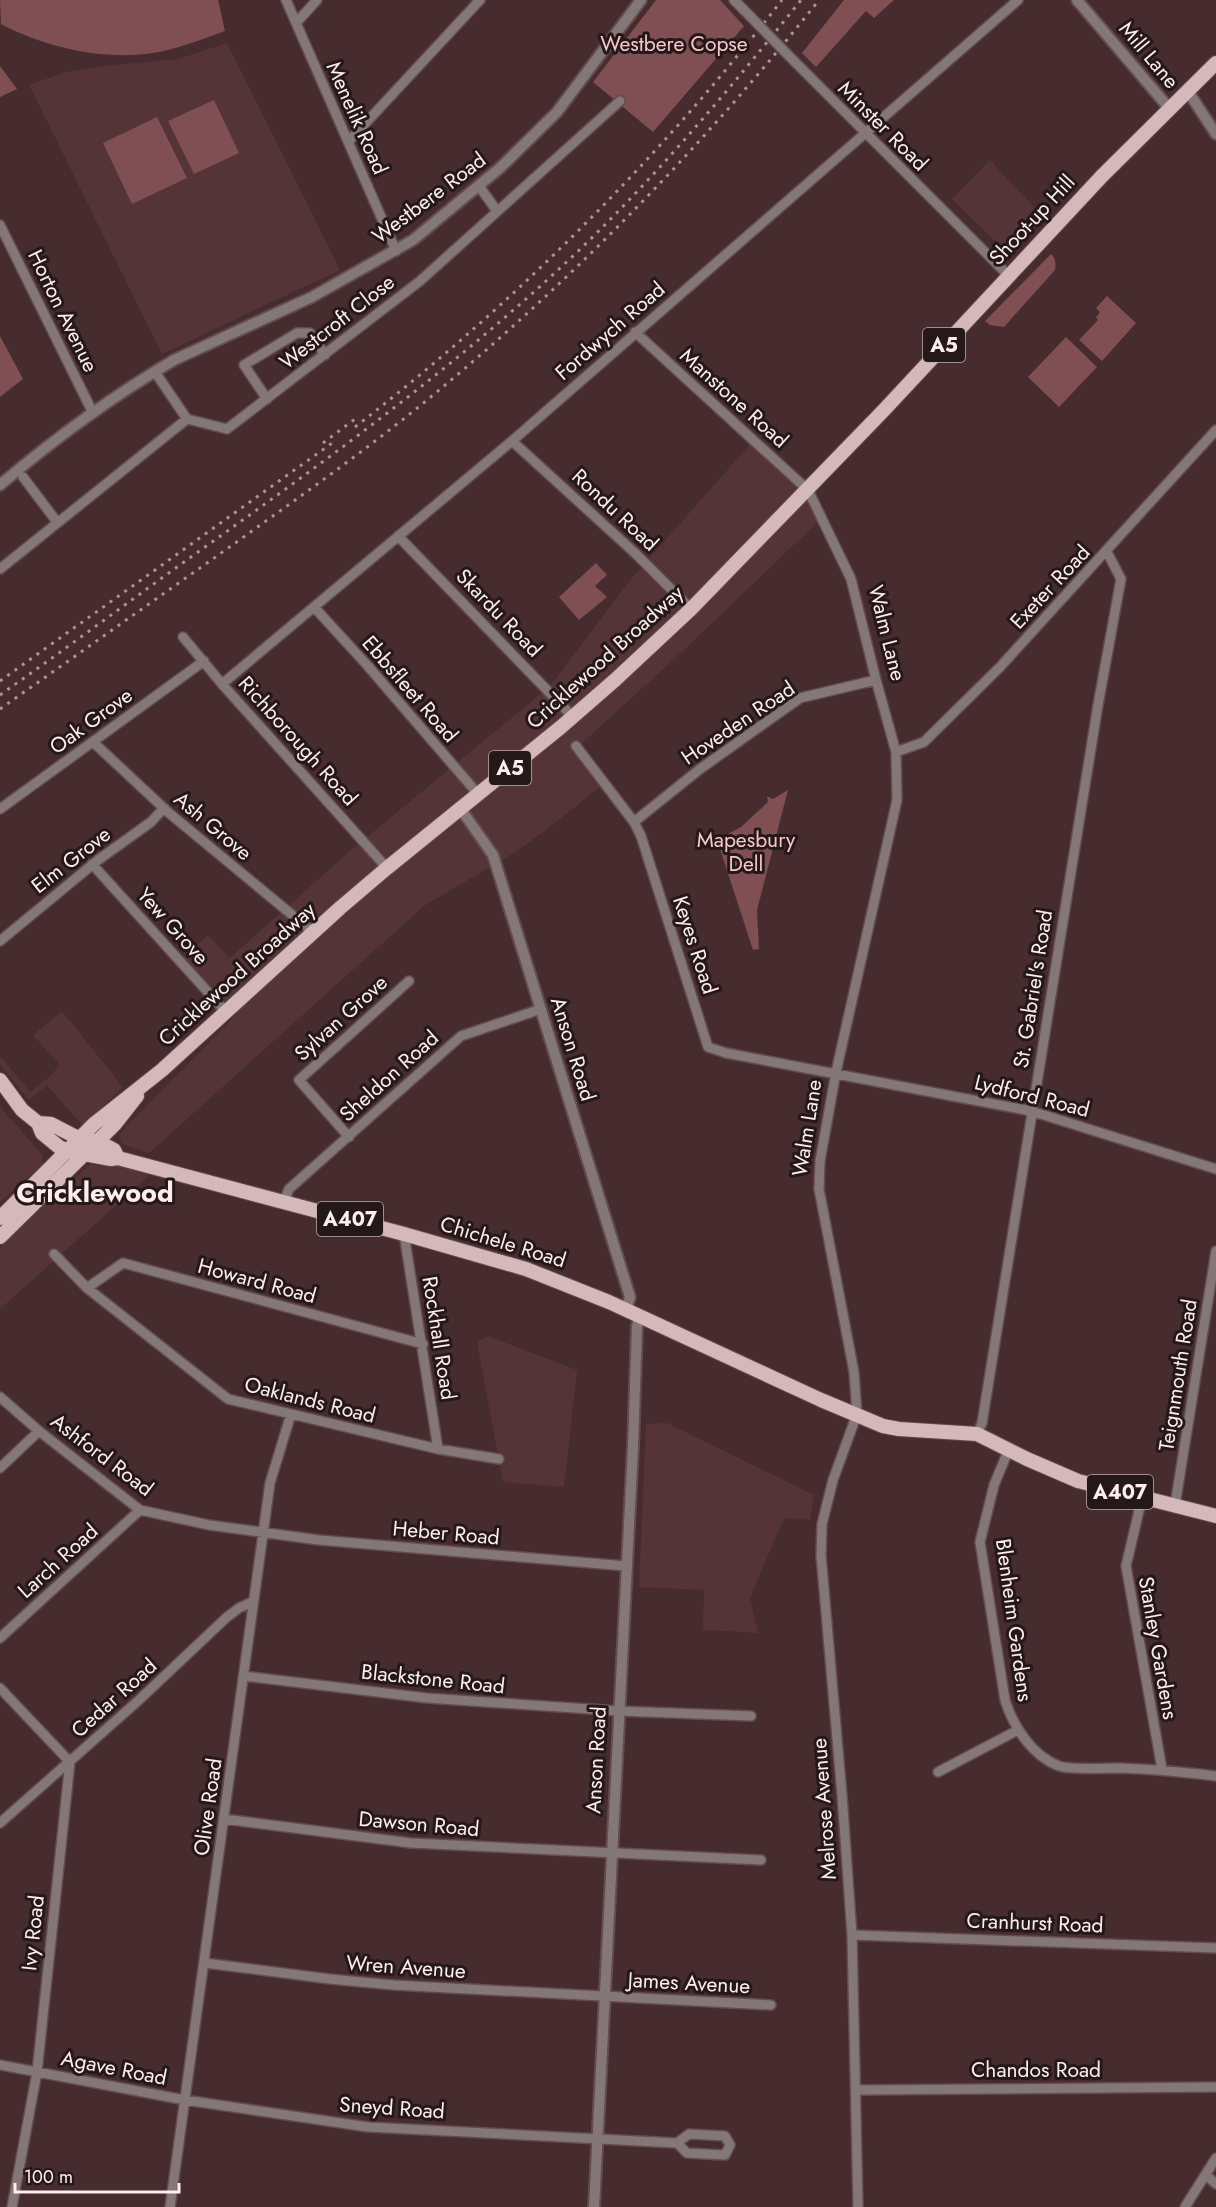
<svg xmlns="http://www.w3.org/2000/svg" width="1216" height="2207" viewBox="0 0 1216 2207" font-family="Jost,sans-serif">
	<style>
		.built { fill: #543437 }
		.green { fill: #7f4f54 }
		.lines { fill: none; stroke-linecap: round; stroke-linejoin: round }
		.minor-casing { stroke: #644b4d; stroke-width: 12 }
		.tertiary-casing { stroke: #644b4d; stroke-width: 14 }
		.primary-casing { stroke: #644b4d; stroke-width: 16 }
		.minor { stroke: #847777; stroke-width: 9 }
		.tertiary { stroke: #847777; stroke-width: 10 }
		.primary { stroke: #d4b8ba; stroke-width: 14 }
		.rail { stroke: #aa9496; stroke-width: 3; stroke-dasharray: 3 6; stroke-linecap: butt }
		.minor-bridge-casing { stroke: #644b4d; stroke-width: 12; stroke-linecap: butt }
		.minor-bridge { stroke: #847777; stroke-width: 9 }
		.labels { text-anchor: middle; stroke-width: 6; stroke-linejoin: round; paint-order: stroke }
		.shield { fill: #241819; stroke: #bdadae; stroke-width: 1.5 }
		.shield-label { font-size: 20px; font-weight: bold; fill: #ffedee }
		.park-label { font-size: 21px; fill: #f7c7cb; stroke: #241819 }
		.street-label { font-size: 21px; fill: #ffedee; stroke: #241819 }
		.district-label { font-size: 27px; font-weight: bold; fill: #ffedee; stroke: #241819 }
	</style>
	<rect width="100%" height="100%" fill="#462c2e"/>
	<path class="built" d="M227 43 340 270 162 354 29 85 66 72 104 66 178 59Z
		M990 160 1043 217 1007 253 952 199Z
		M752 442 806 488 819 521 670 663 582 743 601 786 545 831 512 854 424 906 149 1153 122 1144 119 1139 122 1131 237 1014 183 958 208 935 230 958 350 851 549 687 632 578Z
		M62 1011 123 1087 83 1126 47 1085 29 1100 0 1065V1056L30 1092 49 1077 60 1065 33 1035Z
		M0 1107 42 1154 43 1164 0 1202Z
		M97 1158 150 1175 0 1309V1248L22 1224Z
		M488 1336 577 1370 564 1487 503 1482 477 1342Z
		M667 1423 814 1495 810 1520 784 1518 750 1598 758 1633 703 1630 704 1590 639 1587 646 1424Z"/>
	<path class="green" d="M0 0H218L225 31C208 37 190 44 172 49 117 64 50 50 1 24Z
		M656 0H720L744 26 653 132 593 82Z
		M844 0H894L874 18 866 11 816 67 802 53Z
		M0 66 17 89 0 97Z
		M214 100 239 153 194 174 168 121Z
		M157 117 187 178 132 204 103 143Z
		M1051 254C1056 259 1056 263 1055 270L1004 327 990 325 985 321Z
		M1107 296 1136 323 1102 361 1079 340 1098 320 1096 317 1100 312 1096 308Z
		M0 336 23 379 0 397Z
		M1066 337 1097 367 1059 407 1028 377Z
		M596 563 607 575 595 586 607 597 579 620 559 597Z
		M788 790 757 910 759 949 753 950 717 840 741 827 768 802 767 796 773 799Z"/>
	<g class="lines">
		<g class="minor-casing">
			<path id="minor" d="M286 0 396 251
				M734 0 744 10
				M296 23 317 0
				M795 62 1008 275
				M348 142 480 0
				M479 186 497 211
				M0 225 93 413
				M635 332 808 490 851 579 876 680 896 752 897 800 836 1072 820 1161 819 1189 854 1372 857 1414 833 1480 822 1524 821 1555 842 1795 852 1935 858 2207
				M155 372 187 419
				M267 399 244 365 297 333H310L325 355
				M512 441 635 553 691 609
				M23 477 57 522
				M398 536 573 717
				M0 569 187 419 227 429 420 281 620 101
				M314 607 367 665 478 794
				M183 637 222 684 387 868
				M222 684 512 441 1018 0
				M93 742 169 813 314 933
				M576 746 634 822 641 836 708 1047 726 1053 1031 1111 1216 1169
				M896 752 924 742 1000 667 1216 430
				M0 809 204 661
				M634 822 700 769 800 698 876 680
				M92 864 226 1012
				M0 941 98 860 151 822 164 808
				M349 1137 299 1080 409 981
				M284 1202 289 1189 461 1036 541 1009
				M404 1234 438 1449
				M54 1254 87 1288 228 1399 438 1449 499 1459
				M87 1288 123 1263 423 1344
				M0 1397 39 1431 140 1510 209 1525 319 1540 626 1566
				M977 1434 982 1423 1098 705 1121 579 1107 552
				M1009 1449 994 1485 980 1542 1005 1700C1013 1726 1032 1756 1059 1766 1071 1770 1104 1768 1119 1768 1152 1769 1183 1772 1216 1776
				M0 1468 39 1431
				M1142 1498 1126 1566 1162 1769
				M1175 1505 1216 1251
				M0 1638 140 1510
				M244 1676 427 1698 619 1711 751 1716
				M0 1688 70 1762 37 2072 12 2207
				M938 1772 1018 1730
				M224 1819 411 1843 761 1860
				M0 1823 139 1700 227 1617 239 1608 252 1602
				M852 1935 1216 1948
				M205 1963 330 1979 393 1985 771 2005
				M0 2065 185 2100 368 2127 677 2143 689 2134 725 2136 730 2145 725 2155 687 2153 677 2143
				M857 2090 1216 2087
				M1206 2175 1216 2184
				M170 2207 270 1483 291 1414
				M1185 2207 1216 2158"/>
		</g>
		<g class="tertiary-casing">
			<path id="tertiary" d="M1077 0 1169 108
				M1187 90 1216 134
				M0 485C54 439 113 396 174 360L312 297 413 240 501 167 557 112 641 0
				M460 808 493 855 630 1297 626 1310
				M594 2207 633 1447 637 1326 640 1316"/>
		</g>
		<g class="primary-casing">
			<path id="primary" d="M0 1080 22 1110 38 1123 42 1133 59 1147 68 1151 111 1159 118 1158 404 1234 526 1269 609 1302 821 1400 883 1426 899 1429 977 1434 1027 1459 1078 1481 1216 1516
				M38 1123 51 1124 80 1139 97 1141 114 1150 118 1158
				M0 1218 94 1124 162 1070 340 908 387 868 561 727 615 680 691 609 884 410 1102 176 1216 63
				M0 1237 115 1124 137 1096"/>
		</g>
		<use href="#minor" class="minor"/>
		<use href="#tertiary" class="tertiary"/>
		<use href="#primary" class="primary"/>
		<path class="rail" d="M355 427C515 303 658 160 782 0
			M323 443 359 416
			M0 681 335 441
			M0 695C64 650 127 603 191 557 313 470 435 382 546 281 640 196 722 99 801 0
			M0 709C70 660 140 610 210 561 281 510 353 460 421 405 568 285 701 149 819 0"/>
		<g class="minor-bridge-casing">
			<path id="minor-bridge" d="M744 10 795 62"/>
		</g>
		<use href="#minor-bridge" class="minor-bridge"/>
	</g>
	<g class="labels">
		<g class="shield">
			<rect x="923" y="328" width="42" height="34" rx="4.5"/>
			<rect x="489" y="751" width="42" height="34" rx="4.5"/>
			<rect x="317" y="1202" width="66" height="34" rx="4.5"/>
			<rect x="1087" y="1475" width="66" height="34" rx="4.5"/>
		</g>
		<g class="shield-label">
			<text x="944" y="352">A5</text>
			<text x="510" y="775">A5</text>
			<text x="350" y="1226">A407</text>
			<text x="1120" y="1499">A407</text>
		</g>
		<g class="park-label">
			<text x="674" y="51">Westbere Copse</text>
			<text x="746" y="847">Mapesbury<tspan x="746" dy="24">Dell</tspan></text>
		</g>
		<g class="street-label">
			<text transform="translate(1149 55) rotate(50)" y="7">Mill Lane</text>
			<text transform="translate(357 118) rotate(66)" y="7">Menelik Road</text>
			<text transform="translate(883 126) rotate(45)" y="7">Minster Road</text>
			<text transform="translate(429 198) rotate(-37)" y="7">Westbere Road</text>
			<text transform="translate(1032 220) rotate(-47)" y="7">Shoot-up Hill</text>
			<text transform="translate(63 311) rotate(64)" y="7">Horton Avenue</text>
			<text transform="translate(337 322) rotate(-38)" y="7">Westcroft Close</text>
			<text transform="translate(610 331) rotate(-41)" y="7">Fordwych Road</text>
			<text transform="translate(734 398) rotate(42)" y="7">Manstone Road</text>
			<text transform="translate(615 510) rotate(43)" y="7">Rondu Road</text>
			<text transform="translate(1050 587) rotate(-47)" y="7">Exeter Road</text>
			<text transform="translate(499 613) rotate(46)" y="7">Skardu Road</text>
			<text transform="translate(887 633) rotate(76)" y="7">Walm Lane</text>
			<text transform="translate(605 657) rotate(-42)" y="7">Cricklewood Broadway</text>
			<text transform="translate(410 689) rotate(49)" y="7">Ebbsfleet Road</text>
			<text transform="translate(91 721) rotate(-36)" y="7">Oak Grove</text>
			<text transform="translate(738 723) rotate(-34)" y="7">Hoveden Road</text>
			<text transform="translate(298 741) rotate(48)" y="7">Richborough Road</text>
			<text transform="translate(213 826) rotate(40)" y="7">Ash Grove</text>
			<text transform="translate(71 860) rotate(-38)" y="7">Elm Grove</text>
			<text transform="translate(173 926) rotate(48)" y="7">Yew Grove</text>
			<text transform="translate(695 945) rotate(72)" y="7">Keyes Road</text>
			<text transform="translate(237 974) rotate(-42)" y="7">Cricklewood Broadway</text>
			<text transform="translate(1033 989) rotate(-81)" y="7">St. Gabriel's Road</text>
			<text transform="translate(341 1018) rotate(-42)" y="7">Sylvan Grove</text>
			<text transform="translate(573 1049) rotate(73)" y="7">Anson Road</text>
			<text transform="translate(389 1076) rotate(-42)" y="7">Sheldon Road</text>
			<text transform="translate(1032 1096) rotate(14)" y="7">Lydford Road</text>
			<text transform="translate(807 1128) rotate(-81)" y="7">Walm Lane</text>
			<text transform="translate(503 1242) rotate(17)" y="7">Chichele Road</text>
			<text transform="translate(257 1281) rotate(15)" y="7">Howard Road</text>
			<text transform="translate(439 1338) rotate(81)" y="7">Rockhall Road</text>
			<text transform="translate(1178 1375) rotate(-81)" y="7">Teignmouth Road</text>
			<text transform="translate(310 1400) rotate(14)" y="7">Oaklands Road</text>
			<text transform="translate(102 1455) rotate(37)" y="7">Ashford Road</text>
			<text transform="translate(446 1533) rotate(5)" y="7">Heber Road</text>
			<text transform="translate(58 1561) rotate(-42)" y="7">Larch Road</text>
			<text transform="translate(1014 1620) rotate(82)" y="7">Blenheim Gardens</text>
			<text transform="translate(1158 1648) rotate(80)" y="7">Stanley Gardens</text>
			<text transform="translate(433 1679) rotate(6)" y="7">Blackstone Road</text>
			<text transform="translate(114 1698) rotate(-42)" y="7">Cedar Road</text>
			<text transform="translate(596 1760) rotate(-87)" y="7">Anson Road</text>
			<text transform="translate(208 1807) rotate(-82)" y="7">Olive Road</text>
			<text transform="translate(824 1809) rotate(-94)" y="7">Melrose Avenue</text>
			<text transform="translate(419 1824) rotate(5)" y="7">Dawson Road</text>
			<text transform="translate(1035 1923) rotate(2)" y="7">Cranhurst Road</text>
			<text transform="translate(33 1933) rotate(-84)" y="7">Ivy Road</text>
			<text transform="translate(406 1967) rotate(4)" y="7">Wren Avenue</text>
			<text transform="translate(689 1983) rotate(3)" y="7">James Avenue</text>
			<text transform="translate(114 2068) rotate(11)" y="7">Agave Road</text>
			<text x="1036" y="2077">Chandos Road</text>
			<text transform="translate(392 2108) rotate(4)" y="7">Sneyd Road</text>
		</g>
		<g class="district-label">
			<text x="95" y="1202">Cricklewood</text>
		</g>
	</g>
	<path d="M15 2183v9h164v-9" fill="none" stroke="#ffedee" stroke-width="3"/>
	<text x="24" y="2183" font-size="18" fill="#ffedee" stroke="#241819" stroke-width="4.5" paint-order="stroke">100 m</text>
</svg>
